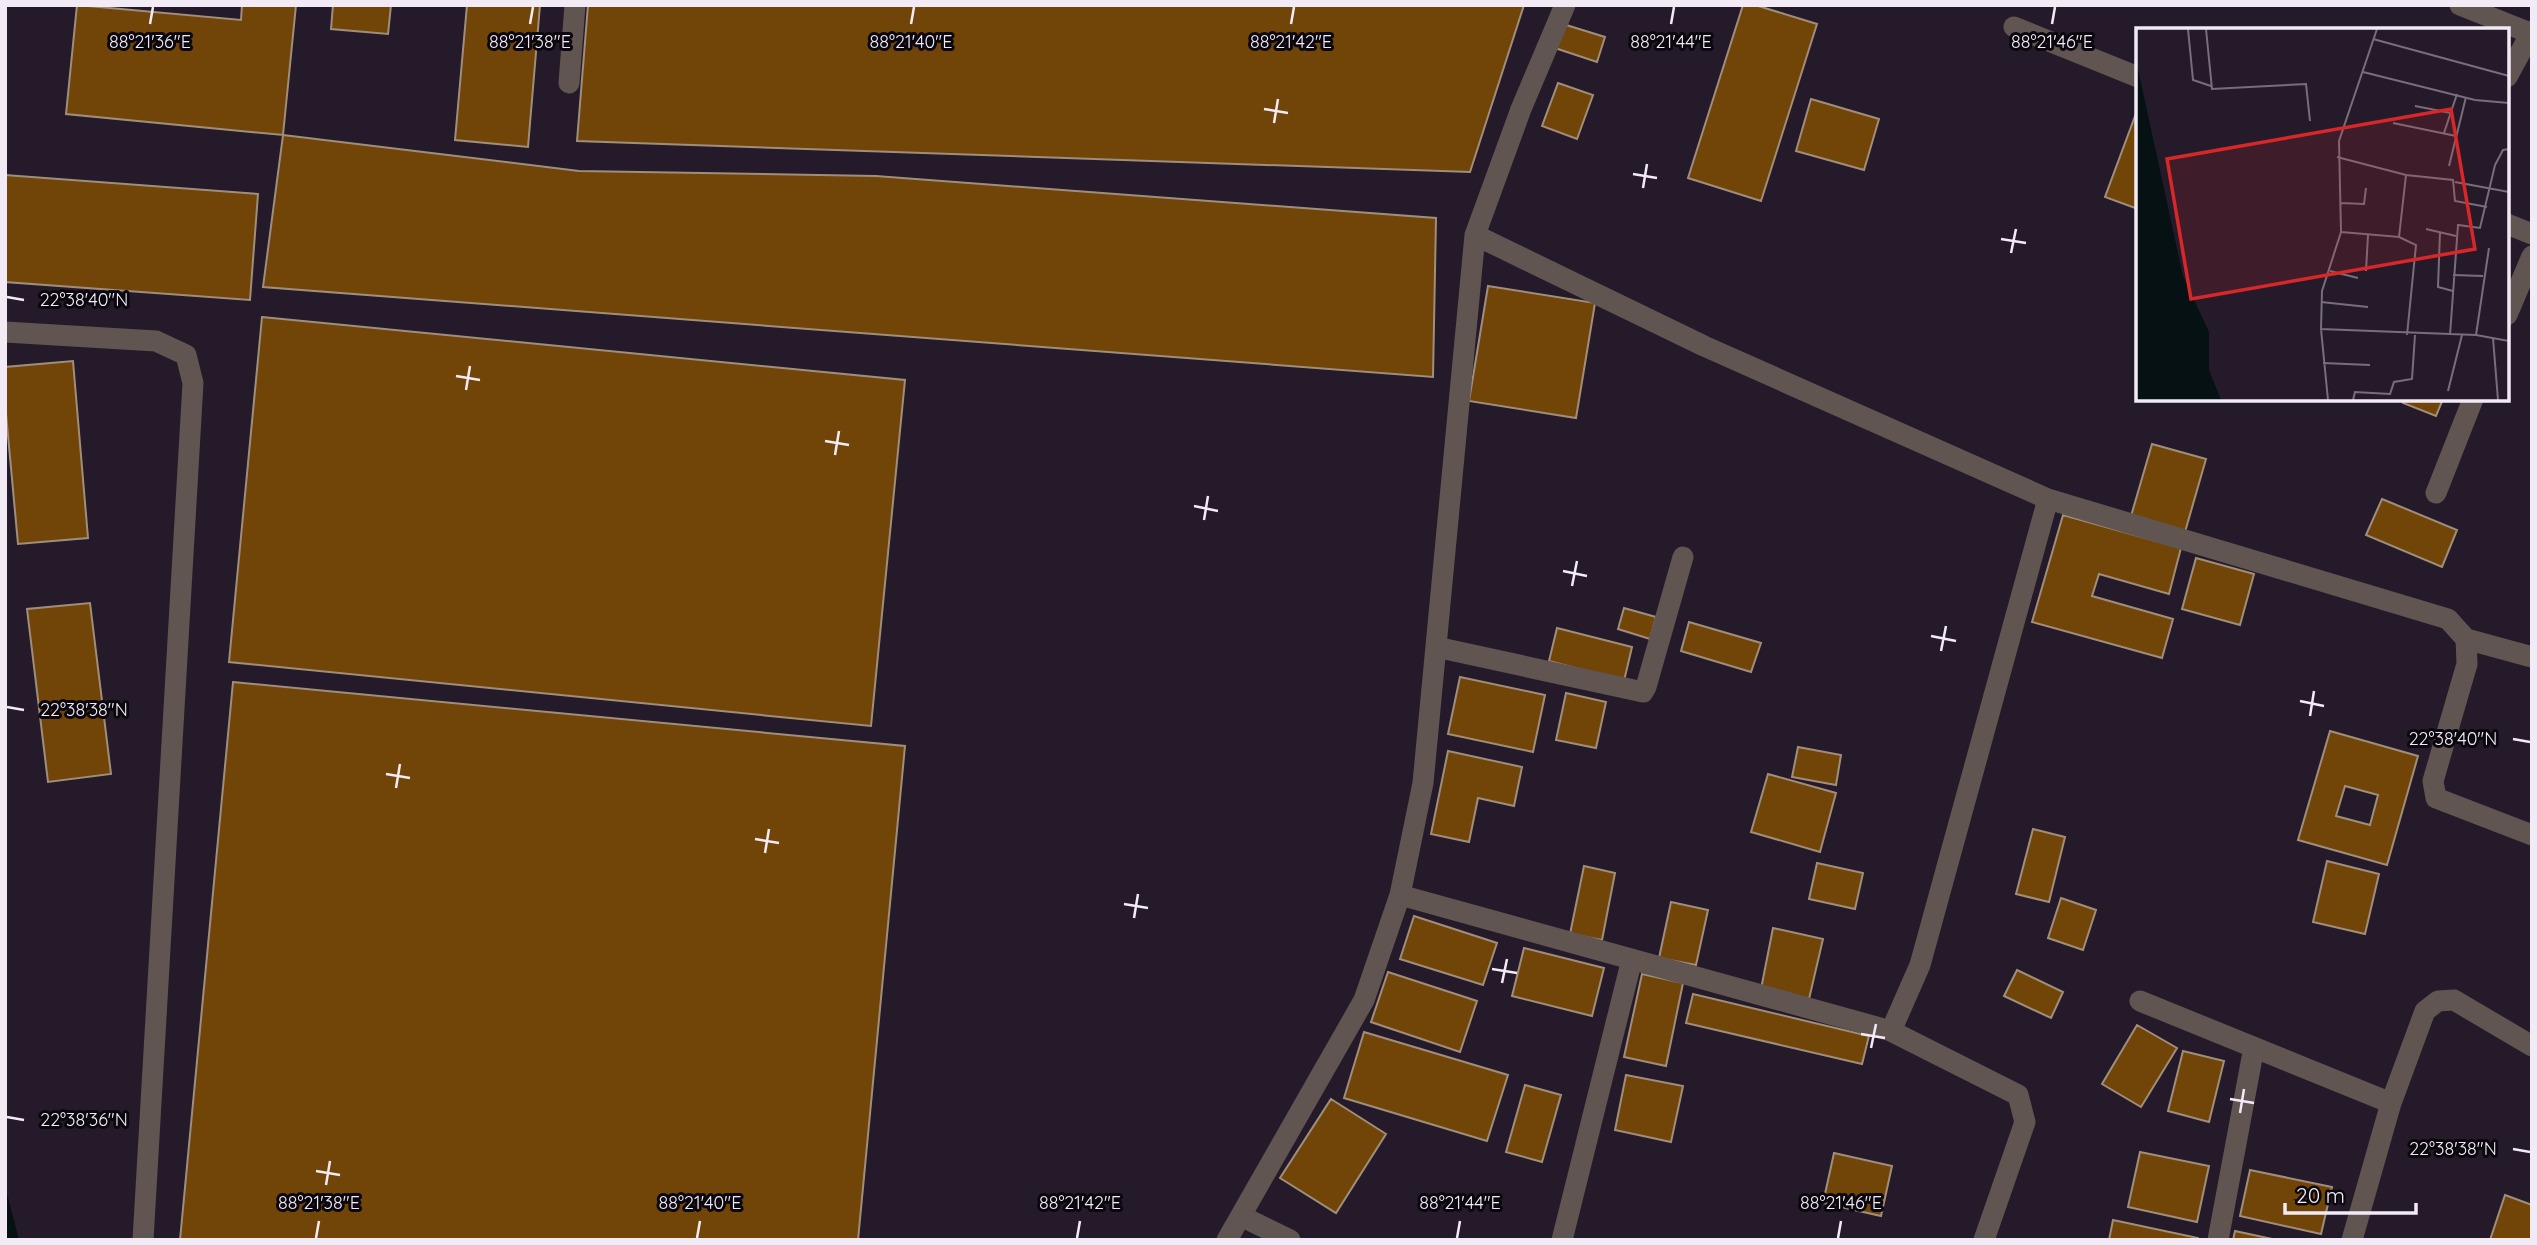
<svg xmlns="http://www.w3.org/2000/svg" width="2537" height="1245" viewBox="0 0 2537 1245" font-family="Quicksand,sans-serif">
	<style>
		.water { fill: #051113 }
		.building { fill: #714507; stroke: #a08e7c; stroke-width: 2; fill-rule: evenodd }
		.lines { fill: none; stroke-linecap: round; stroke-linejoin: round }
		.minor { stroke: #605551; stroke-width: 21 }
		.ticks { fill: none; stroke: #f2ebf6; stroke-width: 2.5 }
		.inset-road { fill: none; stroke: #776e7c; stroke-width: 2 }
		.view { fill: #d62828; fill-opacity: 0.15; stroke: #d62828; stroke-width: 3.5 }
		.inset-edge { fill: none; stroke: #f2ebf6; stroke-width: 3.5 }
		.ticks-label { font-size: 18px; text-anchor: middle; fill: #f2ebf6; stroke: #0b070e; stroke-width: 6; stroke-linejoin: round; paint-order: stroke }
	</style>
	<rect width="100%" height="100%" fill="#251a2a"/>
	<path class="water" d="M5 1186 19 1240H5Z"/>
	<path class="building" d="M77 5 241 20 242 5H296L283 135 66 114Z
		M333 5H391L388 34 331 29Z
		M467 5H540L528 147 455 140Z
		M588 5H1524L1470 172 577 141Z
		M1743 5H1755L1817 24 1761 201 1688 178Z
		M1563 24 1605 37 1597 62 1555 48Z
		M1558 83 1593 95 1577 139 1542 126Z
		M1811 99 1879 119 1864 170 1796 151Z
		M2138 108V209L2105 197Z
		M283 135 579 171 876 176 1436 218 1433 377 263 287Z
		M5 175 258 194 250 300 5 282Z
		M1488 286 1595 303 1576 418 1469 401Z
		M262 317 905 380 871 726 229 662Z
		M73 361 88 538 18 544 5 403V367Z
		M2404 399H2443L2436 416 2403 403Z
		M2152 444 2206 459 2185 532 2131 516Z
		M2382 499 2457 530 2442 567 2366 535Z
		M2063 515 2181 548 2169 594 2099 574 2092 596 2173 619 2162 658 2032 622Z
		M2196 558 2254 574 2240 625 2182 609Z
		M90 603 111 774 48 782 27 609Z
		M1624 608 1656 617 1650 639 1618 629Z
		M1689 622 1761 643 1751 672 1681 651Z
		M1557 628 1632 647 1624 681 1549 661Z
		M1460 677 1545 695 1533 752 1448 734Z
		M233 682 905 746 858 1240H180Z
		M1566 693 1606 702 1596 748 1556 740Z
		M2330 731 2418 756 2387 865 2298 840ZM2345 786 2378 795 2370 825 2336 816Z
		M1798 747 1841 755 1836 785 1792 777Z
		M1448 751 1522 767 1514 806 1478 798 1469 842 1431 834Z
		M1768 774 1836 793 1820 852 1751 832Z
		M2033 829 2065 837 2049 902 2016 894Z
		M2327 861 2379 874 2365 934 2313 922Z
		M1817 863 1863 873 1855 909 1809 899Z
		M1584 866 1615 873 1602 940 1570 934Z
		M2061 898 2096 910 2083 950 2048 938Z
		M1671 902 1708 910 1696 965 1659 958Z
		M1414 916 1497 943 1483 985 1400 959Z
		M1773 928 1823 939 1809 999 1761 989Z
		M1524 948 1604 968 1592 1016 1512 996Z
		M2017 970 2063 992 2051 1018 2004 996Z
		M1388 972 1477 1001 1460 1052 1371 1022Z
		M1642 974 1683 983 1666 1066 1624 1057Z
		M1693 994 1869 1036 1862 1064 1686 1023Z
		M2137 1025 2177 1048 2141 1107 2102 1084Z
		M1364 1032 1508 1075 1487 1141 1344 1098Z
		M2183 1051 2224 1061 2209 1122 2168 1111Z
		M1626 1075 1683 1086 1671 1142 1615 1130Z
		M1525 1085 1561 1095 1542 1162 1506 1152Z
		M1331 1099 1386 1134 1336 1213 1280 1178Z
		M2140 1152 2209 1166 2197 1222 2128 1207Z
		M1834 1153 1892 1166 1881 1216 1823 1203Z
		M2250 1170 2332 1187 2321 1234 2240 1216Z
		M2505 1195 2532 1205V1240H2490Z
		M2113 1220 2198 1238V1240H2109Z
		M2235 1231 2277 1240H2233Z"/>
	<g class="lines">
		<path class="minor" d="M2460 5 2530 33
			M2014 27 2138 77
			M2507 77 2532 31
			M569 83 575 5
			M2507 224 2532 234
			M1475 235 1704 346 2048 499 2448 619 2466 639 2467 664 2433 781 2436 798 2532 835
			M2507 315 2532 256
			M5 332 156 341 186 355 193 383 143 1240
			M2436 493 2473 399
			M2466 639 2532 657
			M1436 647 1643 692 1646 687 1683 557
			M1400 895 1891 1031 1920 965 2048 499
			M2140 1001 2391 1103
			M1891 1031 2018 1095 2025 1122 1984 1240
			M1241 1216 1290 1240
			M1227 1240 1364 1000 1400 895 1423 783 1475 235 1521 109 1565 5
			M1562 1240 1632 959
			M2218 1240 2254 1047
			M2352 1240 2391 1103 2425 1011 2438 1001 2454 1000 2532 1046"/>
	</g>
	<path class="ticks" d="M150 24 153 7M530 24 533 7M911 24 914 7M1291 24 1294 7M1671 24 1674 7M2052 24 2055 7M1264 109 1288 113M1274 123 1278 99M1633 174 1657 178M1643 188 1647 164M2001 239 2026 243M2011 253 2016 229M7 297 24 300M456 376 480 380M466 390 470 366M825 441 849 445M835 455 839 431M1194 506 1218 511M1204 520 1208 496M1563 571 1587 576M1572 586 1577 561M1931 636 1956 641M1941 651 1946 626M2300 701 2324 706M7 707 24 710M2310 716 2314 691M2513 739 2530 742M386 774 410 778M396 788 400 764M755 839 779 843M765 853 769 829M1124 904 1148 908M1134 918 1138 894M1492 969 1517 973M1502 983 1507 959M1861 1034 1885 1038M1871 1048 1876 1024M2230 1099 2254 1103M2240 1113 2244 1089M7 1117 24 1120M2513 1149 2530 1152M316 1171 340 1175M326 1185 330 1161M316 1238 319 1221M697 1238 700 1221M1077 1238 1080 1221M1457 1238 1460 1221M1838 1238 1841 1221"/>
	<g transform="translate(2136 28)">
		<rect width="373" height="373" fill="#251a2a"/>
		<path d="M0 32 47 248 73 304V342L85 372H0Z" fill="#051113"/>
		<path class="inset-road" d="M52 1 57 52 75 58M70 1 76 61 170 56 174 93M241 1 203 113 205 204 186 263 185 301 340 307 373 313M237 11 373 48M227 44 339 72 373 75M279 78 315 85M257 95 320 108M308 105 321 66M201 129 270 147 317 152 319 173 351 179M313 138 330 69M319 154 373 164M204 175 228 176 230 160M290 201 320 208M205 204 263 209 270 147M304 204 302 259 317 263M263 209 280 217 271 307M194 243 222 250M230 243 232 207M317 247 347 248M185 274 232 279M185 301 192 372M314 307 322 197 344 200 359 137 367 122 373 121M340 307 353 220M357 310 362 372M187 335 234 337M312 363 326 307M217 372 219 364 254 366 258 354 276 351 279 307"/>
		<path class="view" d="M315 81 339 221 55 271 31 131Z"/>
		<rect width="373" height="373" class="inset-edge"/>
	</g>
	<g class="ticks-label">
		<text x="150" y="48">88°21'36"E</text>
		<text x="530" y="48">88°21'38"E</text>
		<text x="911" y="48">88°21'40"E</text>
		<text x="1291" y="48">88°21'42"E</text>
		<text x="1671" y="48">88°21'44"E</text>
		<text x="2052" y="48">88°21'46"E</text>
		<text x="84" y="306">22°38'40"N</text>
		<text x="84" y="716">22°38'38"N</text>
		<text x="2453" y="745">22°38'40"N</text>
		<text x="84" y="1126">22°38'36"N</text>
		<text x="2453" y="1155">22°38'38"N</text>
		<text x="319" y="1209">88°21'38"E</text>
		<text x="700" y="1209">88°21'40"E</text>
		<text x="1080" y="1209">88°21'42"E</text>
		<text x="1460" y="1209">88°21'44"E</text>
		<text x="1841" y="1209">88°21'46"E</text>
	</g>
	<rect width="2537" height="1245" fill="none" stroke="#f2ebf6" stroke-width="14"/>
	<path d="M2285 1203v10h131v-10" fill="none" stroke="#f2ebf6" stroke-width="3.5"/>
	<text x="2296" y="1203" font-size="21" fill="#f2ebf6" stroke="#0b070e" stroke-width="5" paint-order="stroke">20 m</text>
</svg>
